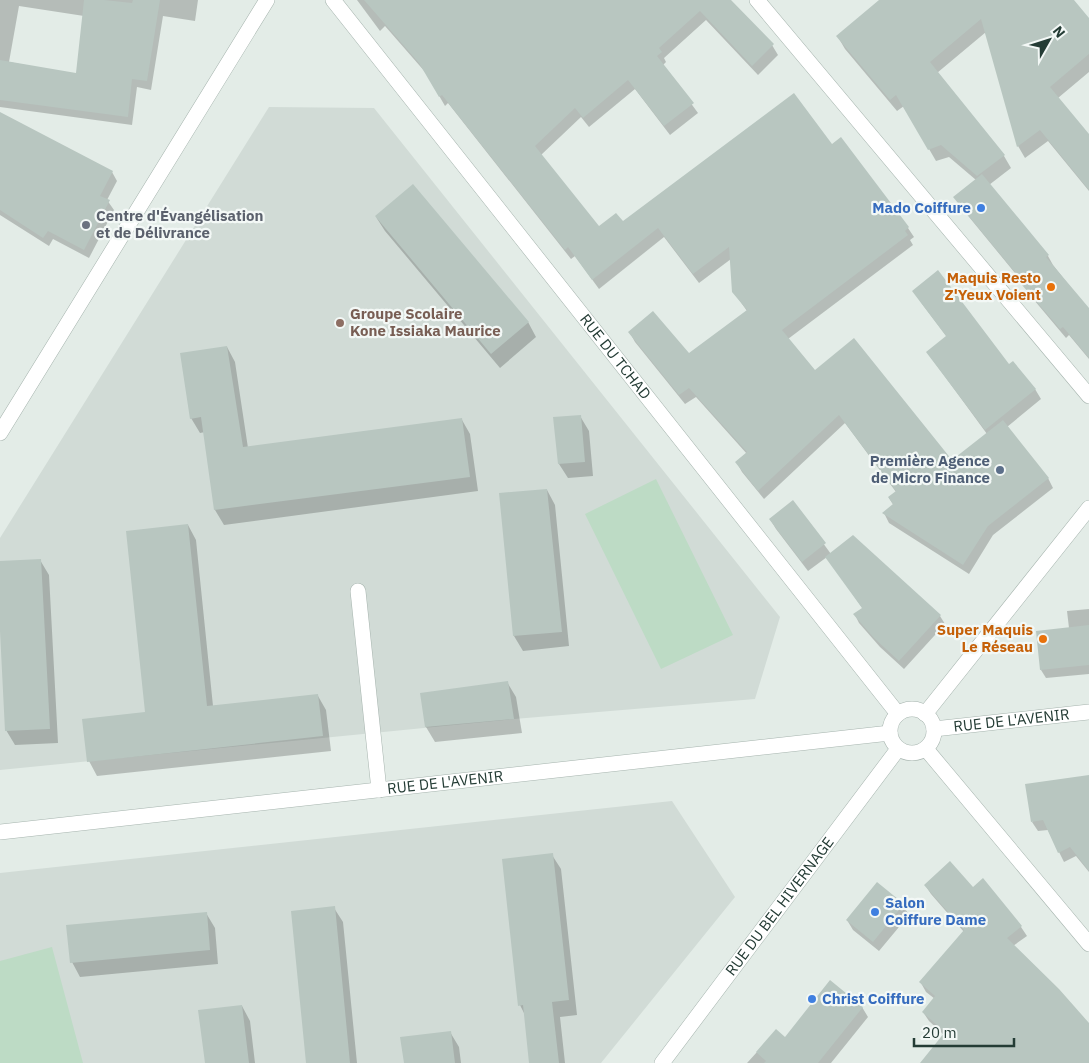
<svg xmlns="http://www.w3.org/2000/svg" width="1089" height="1063" viewBox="0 0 1089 1063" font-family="'IBM Plex Sans',sans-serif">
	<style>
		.built { fill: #d1dbd6 }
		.green { fill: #bddbc5 }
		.shadow { fill: #0003; fill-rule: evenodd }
		.building { fill: #b8c6c0 }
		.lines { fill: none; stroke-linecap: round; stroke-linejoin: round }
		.minor-casing { stroke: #a6b4ae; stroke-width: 16 }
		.minor { stroke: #fff; stroke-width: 15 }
		.shop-dot { fill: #3f7fe0; stroke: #f3f8f6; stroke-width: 2 }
		.worship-dot { fill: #6b7280; stroke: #f3f8f6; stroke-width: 2 }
		.food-dot { fill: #e8710a; stroke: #f3f8f6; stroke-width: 2 }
		.education-dot { fill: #8d6e63; stroke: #f3f8f6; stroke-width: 2 }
		.service-dot { fill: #5c6f8a; stroke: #f3f8f6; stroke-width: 2 }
		.labels { text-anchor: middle; stroke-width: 4.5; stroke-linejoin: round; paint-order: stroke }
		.shop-label { font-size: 15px; font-weight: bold; fill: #366cbe; stroke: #f3f8f6; text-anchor: start }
		.worship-label { font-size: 15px; font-weight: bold; fill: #5b616d; stroke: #f3f8f6; text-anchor: start }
		.food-label { font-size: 15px; font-weight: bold; fill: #c56008; stroke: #f3f8f6; text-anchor: end }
		.education-label { font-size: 15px; font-weight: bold; fill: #785e54; stroke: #f3f8f6; text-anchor: start }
		.street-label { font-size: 15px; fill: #243c35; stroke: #f3f8f6 }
		.service-label { font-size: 15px; font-weight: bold; fill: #4e5e75; stroke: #f3f8f6; text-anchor: end }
	</style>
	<rect width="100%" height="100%" fill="#e3ece7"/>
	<path class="built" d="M269 107 374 108 780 617 755 699 514 719 0 770V538Z
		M672 801 735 897 601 1063H0V873Z"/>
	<path class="green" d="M656 479 733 635 661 669 585 514Z
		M52 947 83 1063H0V961Z"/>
	<path class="shadow" d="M0 0H198L195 21 163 16 151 90 137 87 132 125 0 107ZM19 6 84 16 77 75 9 62Z
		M357 0H729L772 45 778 55 758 75 706 20 664 58 666 62 663 65 698 113 670 135 635 89 589 127 581 117 541 155 598 228 623 223 832 146 841 139 908 228 914 237 910 240 913 245 788 339 815 371 952 461 987 434 927 352 947 337 920 301 1009 366 1035 389 1041 399 1007 427 1048 478 1053 488 993 535 969 574 889 523 884 513 894 506 889 498 896 492 845 423 764 499 742 472 737 463 747 454 696 397 685 404 635 342 630 333 689 355 747 311 733 291 731 259 699 283 664 237 599 289 575 256 571 259 448 103 445 106 426 73 385 26 380 31Z
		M881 0H1072L1089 20V72L1058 98 1089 136V191L1048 141 1025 158 1018 146 986 32 937 73 1004 156 1011 168 989 185 1048 256 1053 265 1089 311V359L1069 335 1066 338 1029 294 1024 284 960 206 955 197 976 180 949 157 936 161 904 106 897 111 845 49 838 37Z
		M0 113 112 172 117 181 107 200 114 210 89 258 53 239 49 246 0 215Z
		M376 217 528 322 536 337 500 368 385 231Z
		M227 347 235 362 248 448 462 420 470 434 478 491 224 525 215 510 205 432 200 433 191 418Z
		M580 416 589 431 593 476 568 478 559 464Z
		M547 490 555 505 569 646 523 651 514 636Z
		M793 502 831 554 940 616 945 624 904 669 880 647 859 623 855 615 863 609 827 557 808 571 776 529 770 519Z
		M188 525 196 540 213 706 318 696 326 710 331 751 97 776 89 761 146 713Z
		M40 560 49 575 58 743 15 745 6 730 0 607V562Z
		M1089 609V674L1046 678 1041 670 1069 628 1067 611Z
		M507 682 516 697 522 733 435 742 426 727 422 694Z
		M1089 776V872L1076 856 1064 862 1048 830 1038 831 1032 822Z
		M552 855 561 869 577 1015 560 1017 565 1063H531L525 1015 520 1005Z
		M983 880 1021 927 1027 936 1013 946 1089 1024V1063H922L944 1035 929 1021 923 1012 935 999 926 992 921 983 964 932 931 894 925 885 973 888Z
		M903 905 909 915 879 951 853 930 847 920Z
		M334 908 343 922 357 1063H307Z
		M206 913 215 928 218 964 80 977 72 962Z
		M242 1006 250 1021 255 1063H206Z
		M862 1007 868 1017 831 1063H747L776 1031 785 1039Z
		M450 1032 459 1047 461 1063H405Z"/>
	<path class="building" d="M84 0H104L132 3 133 0H160L147 81 132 79 128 117 0 100V60L76 73Z
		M364 0H731L774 44 752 66 700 11 659 48 662 52 657 56 694 103 664 126 628 80 583 118 575 108 535 146 599 226 616 213 623 221 794 93 832 144 841 137 909 227 905 231 908 235 782 330 815 370 854 338 952 460 1003 420 1049 478 988 526 963 565 882 513 893 504 888 497 896 491 839 415 758 491 735 462 747 452 689 388 679 395 628 332 653 311 689 353 747 310 732 292 729 247 693 274 658 228 592 280 568 247 565 250 442 95 439 97 419 63Z
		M879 0H1074L1089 18V54L1050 87 1089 134V190L1040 130 1017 147 981 19 930 62 1005 155 977 176 941 145 928 150 896 95 890 100 836 36Z
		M0 112 113 171 100 196 110 200 84 250 48 231 43 238 0 210Z
		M982 174 1049 255 1046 257 1089 308V358L1063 327 1060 329 1022 285 1024 283 953 197Z
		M413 184 529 322 491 354 375 216Z
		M938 270 1009 364 1013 361 1036 389 985 430 926 352 946 336 912 291Z
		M227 346 243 447 462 418 470 477 214 510 201 417 190 419 180 353Z
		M581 415 585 462 558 464 553 417Z
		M547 489 562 632 513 636 499 493Z
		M793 500 826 543 802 562 769 519Z
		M188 524 207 706 318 694 323 736 87 762 82 719 145 712 126 531Z
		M853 535 941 615 899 661 874 638 853 614 862 608 825 557Z
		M41 559 50 729 5 731 0 631V561Z
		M1089 625V665L1040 670 1036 631Z
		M508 681 514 719 425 727 420 693Z
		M1089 775V871L1070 847 1058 853 1043 820 1031 822 1025 784Z
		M553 853 569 1000 552 1002 559 1063H529L523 1005 518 1006 502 859Z
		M950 861 973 887 983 878 1022 926 1007 938 1059 989 1089 1023V1063H920L945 1032 922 1012 935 996 919 982 964 930 924 885Z
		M877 882 904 904 873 942 846 920Z
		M335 906 350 1063H306L291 911Z
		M207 912 210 950 70 963 66 925Z
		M830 980 863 1007 818 1063H764L766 1061 756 1052 776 1029 785 1037Z
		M242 1005 249 1063H205L198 1010Z
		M451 1031 455 1063H404L400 1037Z"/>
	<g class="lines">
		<g class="minor-casing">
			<g id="minor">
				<path id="s1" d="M333 0 898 714"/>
				<path d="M757 0 1089 396"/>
				<path d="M0 433 267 0"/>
				<path d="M358 591 379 790"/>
				<circle cx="912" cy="731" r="22"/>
				<path d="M925 714 1089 508"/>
				<path id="s2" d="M934 729 1089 712"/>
				<path d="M926 749 1089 944"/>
				<path id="s3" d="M0 832 890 733"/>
				<path id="s4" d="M662 1063 898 749"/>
			</g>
		</g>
		<use href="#minor" class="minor"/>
	</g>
	<g class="shop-dot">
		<circle cx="981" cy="208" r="5"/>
		<circle cx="875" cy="912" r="5"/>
		<circle cx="812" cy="999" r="5"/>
	</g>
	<circle class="worship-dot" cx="86" cy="225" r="5"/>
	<g class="food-dot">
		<circle cx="1051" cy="287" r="5"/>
		<circle cx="1043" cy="639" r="5"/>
	</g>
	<circle class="education-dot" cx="340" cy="323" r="5"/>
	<circle class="service-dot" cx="1000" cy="470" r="5"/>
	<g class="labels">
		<g class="shop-label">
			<text x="971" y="213" text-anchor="end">Mado Coiffure</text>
			<text x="885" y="908">Salon<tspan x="885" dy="17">Coiffure Dame</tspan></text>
			<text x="822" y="1004">Christ Coiffure</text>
		</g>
		<g class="worship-label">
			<text x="96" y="221">Centre d'Évangélisation<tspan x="96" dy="17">et de Délivrance</tspan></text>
		</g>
		<g class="food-label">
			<text x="1041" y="283">Maquis Resto<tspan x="1041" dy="17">Z'Yeux Voient</tspan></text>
			<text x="1033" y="635">Super Maquis<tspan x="1033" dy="17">Le Réseau</tspan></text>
		</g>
		<g class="education-label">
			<text x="350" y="319">Groupe Scolaire<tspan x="350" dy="17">Kone Issiaka Maurice</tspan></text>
		</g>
		<g class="street-label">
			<text dy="5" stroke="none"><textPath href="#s1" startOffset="455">RUE DU TCHAD</textPath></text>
			<text dy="5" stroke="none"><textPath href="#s2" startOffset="78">RUE DE L'AVENIR</textPath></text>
			<text dy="5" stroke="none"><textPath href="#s3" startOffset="448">RUE DE L'AVENIR</textPath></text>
			<text dy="5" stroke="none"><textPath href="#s4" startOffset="196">RUE DU BEL HIVERNAGE</textPath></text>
		</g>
		<g class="service-label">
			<text x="990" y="466">Première Agence<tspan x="990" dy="17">de Micro Finance</tspan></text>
		</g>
	</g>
	<g transform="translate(1049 40) rotate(51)" stroke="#f3f8f6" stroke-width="4" paint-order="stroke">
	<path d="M0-4L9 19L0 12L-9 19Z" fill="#243c35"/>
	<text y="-8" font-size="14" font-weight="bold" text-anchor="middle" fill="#243c35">N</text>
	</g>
	<path d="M914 1038v8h100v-8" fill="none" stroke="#243c35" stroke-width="2.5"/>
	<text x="922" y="1038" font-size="15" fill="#243c35" stroke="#f3f8f6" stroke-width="4" paint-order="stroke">20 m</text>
</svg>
